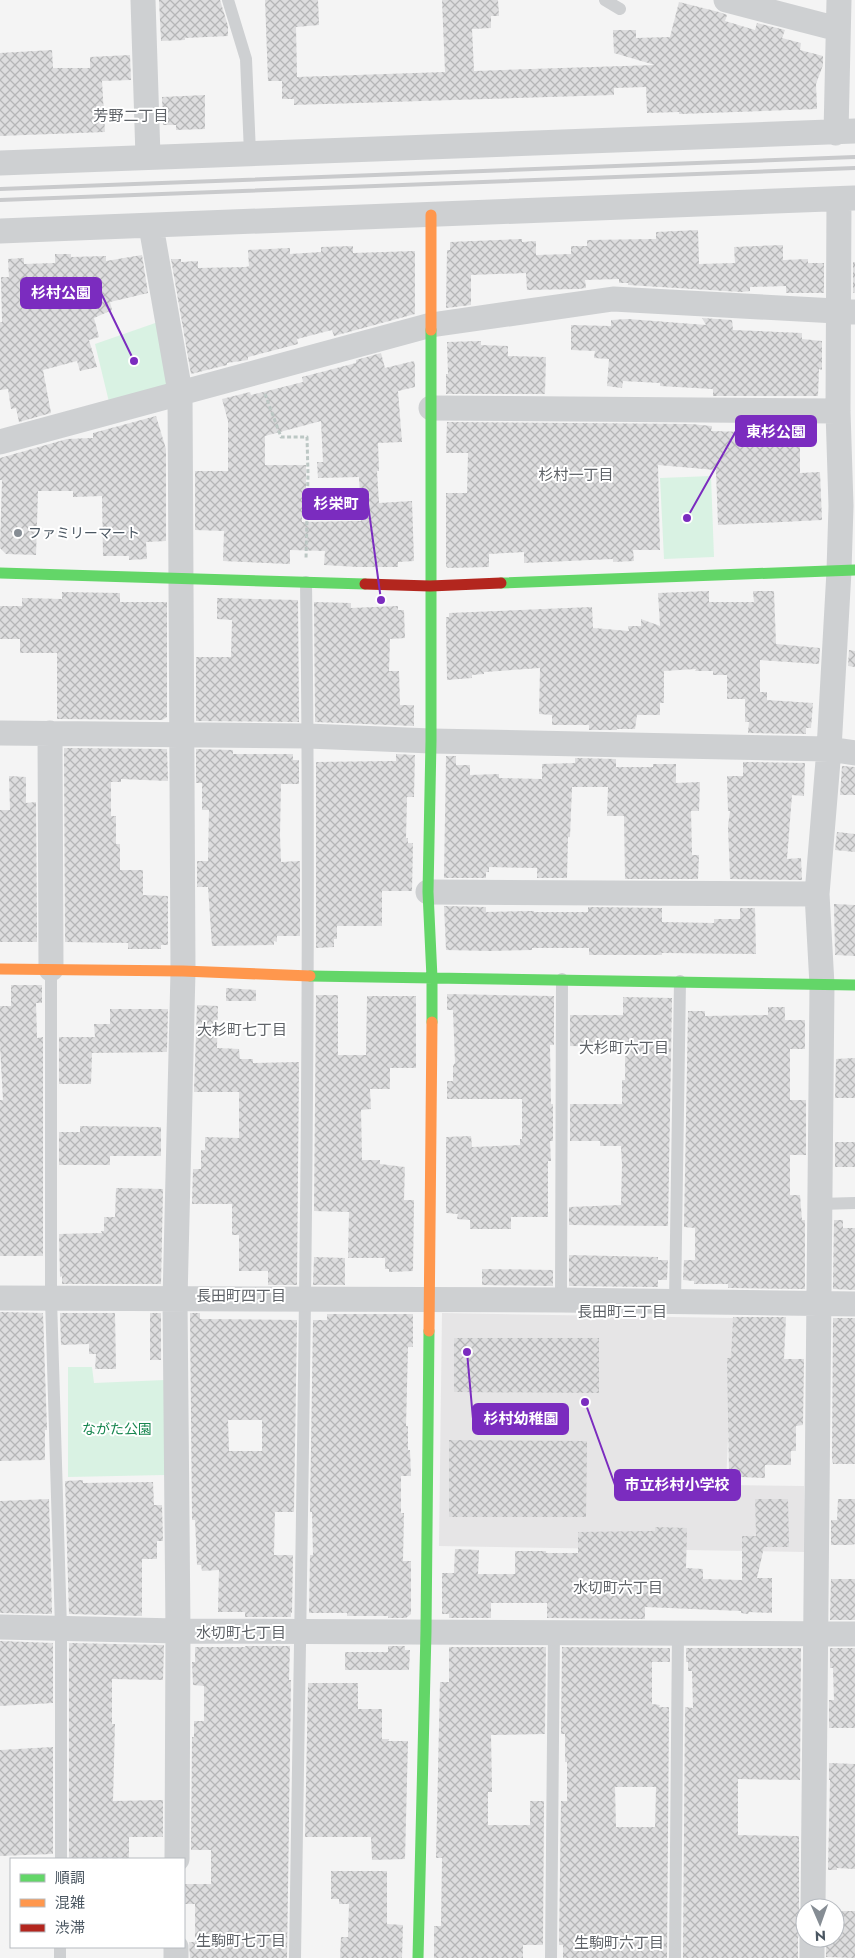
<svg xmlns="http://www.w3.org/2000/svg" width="855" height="1958" viewBox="0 0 855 1958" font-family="Jost,'Noto Sans JP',sans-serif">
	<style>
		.education { fill: #e6e5e6 }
		.park { fill: #d9f2e3 }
		.building { fill: url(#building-cross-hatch); fill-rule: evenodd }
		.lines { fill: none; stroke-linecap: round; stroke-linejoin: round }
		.path { stroke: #bcc7c4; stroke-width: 3; stroke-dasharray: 4 2.5; stroke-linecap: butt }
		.lane { stroke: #ced0d2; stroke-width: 12 }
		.street { stroke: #ced0d2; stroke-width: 25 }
		.fast { stroke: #63d668; stroke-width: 11 }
		.slow { stroke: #ff974d; stroke-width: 11 }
		.jam { stroke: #b3261e; stroke-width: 11 }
		.rail { stroke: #c9cacc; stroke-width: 4 }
		.poi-dot { fill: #868d94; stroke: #fff; stroke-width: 2 }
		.labels { text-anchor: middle; stroke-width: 4; stroke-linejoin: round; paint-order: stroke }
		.poi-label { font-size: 14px; fill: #4a5661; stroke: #fff; text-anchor: start }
		.park-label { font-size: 14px; fill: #17864f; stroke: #fff }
		.neighbourhood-label { font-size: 15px; fill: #5f6368; stroke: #fff }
		.leader { fill: none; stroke: #7b2cbf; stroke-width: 2 }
		.callout-dot { fill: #7b2cbf; stroke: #fff; stroke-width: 2 }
		.callout { fill: #7b2cbf; stroke: #7b2cbf; stroke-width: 2 }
		.callout-label { font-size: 15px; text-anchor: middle; font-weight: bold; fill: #fff }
	</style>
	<defs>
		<pattern id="building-cross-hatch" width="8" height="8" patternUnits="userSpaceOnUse" patternTransform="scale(1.25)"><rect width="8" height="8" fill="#ddddde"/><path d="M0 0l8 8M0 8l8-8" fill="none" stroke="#b5b6b7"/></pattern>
	</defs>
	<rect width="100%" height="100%" fill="#f4f4f4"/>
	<path class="education" d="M442 1313 733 1318 726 1485 804 1486 805 1552 439 1546Z"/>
	<path class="park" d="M161 321 171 378 166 387 109 402 95 344Z
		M711 476 714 557 664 559 660 478Z
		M68 1367H92L94 1383 165 1380V1475L68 1477Z"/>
	<path class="building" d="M159 0H220L228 26V36L185 38V40L161 41Z
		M265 0H318L319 25 296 27 297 77 445 72 442 0H498L499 16H491V28L472 29 474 71 655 65 614 53 613 30H636V38L670 37 679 2 719 12 727 15 725 21 755 30 757 23 785 30 782 38 801 43 800 50 823 56V65L816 84 817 109 679 114V112L647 113 646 87 614 88V95L294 105V99H282V81H268Z
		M52 50 53 68H90V57L130 55 131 80 102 81 105 132 0 136V53Z
		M205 95V129L176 130V125H163L162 97Z
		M698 230 699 264 735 263 734 247 783 245V260L808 259V263H824V293H786V286L750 287V291L742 292 628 285V283H619V279L585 280 586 288 578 289 527 290 526 273 471 275V305L446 308 447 250H450V242L522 239V242L536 241V255L571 254V246H587V240L656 239V232Z
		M353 246V253L415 251V314L334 336 332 330 297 339 298 344 248 357V360L227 363V365L191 374 171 259H181V262L198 261V268L246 267 249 266 248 250 290 248V254L321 252V247Z
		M55 254H71V257L106 256V261L142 255 148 293 110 302 112 310 94 318 99 337 89 340 97 367 80 371 77 361 43 370 51 413 19 422 16 408 11 409 8 389 0 390V322H2L1 277H9L8 259 24 258V264L55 263Z
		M853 262H855V293H853Z
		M702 318 732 320 733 330 802 333V339L822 341V370L819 369 818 396H713V389L660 386V383L623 381 622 388 607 386 609 359 594 358 595 351 571 350V325L611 326V320L628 319 706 325Z
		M481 341V345L508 346V356L546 357 545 394H446V374H448L447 342Z
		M381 353 385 368 414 361 415 366V387L398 391 402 442 378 443 379 471H377L379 503 412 501 414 561 398 562V567H358L324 565 325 551 290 550V564L223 561 224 531 195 530V471H228V421L222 399 250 392 251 395 303 382 302 377 356 363V360ZM321 421 323 462H317L318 478 359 477 361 521 302 522V491L306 490V465H265V436Z
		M156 416 166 449V541L146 542 147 559 129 560V556H103L102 496 73 497V491H38L36 555 6 554 0 548 2 480H0V458L67 439 93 438V433Z
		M447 422 691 424 712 426 711 431 746 432V428L762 429V440L800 439V473L820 472 822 520 718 525 716 470 658 465 660 550H633L634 561 613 562V559L524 563V552L489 554V567L448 568 446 566V493H467L468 453H446Z
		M709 591V602H754L753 591H774L776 644 820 648 819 664 760 660V692H767V700L813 703 811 728H806V734L748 733 749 722H745V699H727V675H713V671H695L696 669 664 671V703H660V715H637L635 729H617V730H589V725H552V715L539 714 540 668 484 672V674L472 675V678L447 680 446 617H449V613L592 607 593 628 629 631 628 626H641V619L660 626 658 593Z
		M62 592 120 593V602H167V717L162 720 57 719V653H20V639H0V606H22V598L62 599Z
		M217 598 298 600 299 722 196 721V657H231L232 620 217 619Z
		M314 602 351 603V608L398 606V610H404L405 638 390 639 389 671H399L400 705H414V726L315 722Z
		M849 650 855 651V667L848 666Z
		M64 748 167 749 168 781 121 779V782H111V816H116V844H120V870H143V895L168 896V945H161V949H128V943L65 942Z
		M196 749 233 750V754H293V760H299V784H281L280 835 281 862 300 861V936H277V942L274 941V945L212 946 208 887H197V861H208L209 810H202V783H196Z
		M396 754 415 755 414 797H407L406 838H408V843H413L412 891H382V926H337V939H334V947L316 948V762L396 761Z
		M446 756H456V765H470V775L499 774V778L542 779V764L575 763V758L616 759V767H653V764H676V783L700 782 699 811H691L692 855H699L698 879H625L624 816H607L608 787H572L570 837H568L567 878H537V868L489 867V872H486V878H444Z
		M743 762 805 763 804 796 792 795 787 859 801 858 802 880 730 879 728 826 730 811H728L727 776H743Z
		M842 766 855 767V795H840Z
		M9 776 26 777V803L36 802 37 942H0V810H10Z
		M837 832 855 834V852L835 850Z
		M834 904 855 905V956L835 955Z
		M444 906 486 907V912L534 911V912H588V907L662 908V922L714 923V919H740V908H755L756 954 662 953V955H589V948H532V950L490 951 446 950Z
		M11 985H42V1003H36L37 1038 43 1037V1256H0V1100H3L0 1045V1006H11Z
		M226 988 256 990V1001H226Z
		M447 994 554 996V1045H550L551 1104H553V1141H550L551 1161H548V1217H511V1229H470V1220L457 1219 458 1214 446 1213V1137L471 1136 472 1147 520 1145V1139H522V1099H447V1081H453V1066L455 1063 453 1010H447Z
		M316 995H338V1055H366L367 996H416V1068H390V1089H370L371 1109 361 1110 362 1160H380V1164L405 1167 404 1200H414L413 1271 389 1272V1269H385V1258H348L349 1212 314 1211Z
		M623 997 672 998 668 1226 569 1225V1207L621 1205 622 1164 621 1146H600V1141H570V1104H622V1080H625V1047L570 1046V1015H623Z
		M197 1005 218 1006 217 1048 239 1049 240 1059H253V1063L299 1062 297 1285H268V1271H239V1235H232V1204H192L193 1169H201V1150H205V1137L239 1138V1092H194Z
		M768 1007H785V1020H805V1049H790V1100H806V1155H790V1195H800L802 1220H805V1289L728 1288V1284H694V1281L683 1280 684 1260H695V1228L684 1227 688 1011H705V1016L768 1015Z
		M110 1009H168L167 1052 92 1053 91 1084H59V1037H95L94 1024H110Z
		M855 1058V1098H835L836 1059Z
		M80 1126 161 1127V1156H110V1165H59V1132H80Z
		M835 1142H855V1167H835Z
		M116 1188 163 1189 161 1284H62V1276L60 1277 59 1234 102 1233 101 1231H104V1217H115Z
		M834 1220H843V1228H855V1290L833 1289Z
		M569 1255 658 1257V1260H668L667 1280H658V1287L569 1286Z
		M314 1257 345 1258V1285H313Z
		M482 1269 553 1270V1286L482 1285Z
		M0 1312 43 1313 47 1430H45V1460L0 1461Z
		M60 1313H115L116 1369H95L96 1354H89V1344L61 1345Z
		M150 1313H161V1360H150Z
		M190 1313H200V1319L297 1320 294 1512H275L274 1555H293L292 1613H291V1617H245V1612H218L219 1570 202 1571 201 1565H197L195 1520H192ZM228 1420H262V1451H229Z
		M327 1314H413V1347H408L406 1426H408V1450H410L411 1476H401V1513H404L403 1561H411V1614L406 1618H388V1616H347V1613H309L310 1555H313L312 1512H310L313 1320H327Z
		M733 1317H786L784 1359H804L803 1425 796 1426V1451H791V1465H765V1478L741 1477V1472H729L727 1358H731Z
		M833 1318H855V1464H833L832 1459Z
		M454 1338H599V1393L454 1392Z
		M449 1440 587 1441 586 1517H449Z
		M83 1480V1483L153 1482 154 1505H162L163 1541H157V1559H142V1616L69 1614 65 1481Z
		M49 1499 52 1614 0 1613V1501Z
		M755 1499H788L789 1547H764L757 1578H772V1613L749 1612 748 1614 741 1613V1611L645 1607V1619L547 1618V1603H491V1618H449V1614H442V1573H454L455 1549 479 1550 478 1574H515V1551H546V1553H578V1532L655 1531V1527L687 1528 686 1568 703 1569V1579L742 1580V1536H756Z
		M838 1499H855V1544L852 1545H831V1520H837Z
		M831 1579H855V1620H830Z
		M0 1641 53 1643V1703L0 1706Z
		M69 1643 164 1645 163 1680 112 1679V1724H115L113 1801 163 1800V1837H129V1859H69Z
		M245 1646H290L289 1680H291L287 1958H190L189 1942H195V1904H184V1884H211V1850H191L192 1737H194V1721H204V1686L193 1685 192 1662H195V1647H245Z
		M388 1646H405V1650H410L409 1670H345V1652H388Z
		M449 1647H546L545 1734 491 1735 492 1792H488V1825H530V1801H544L543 1945H523V1958H434V1926H441L442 1858H436L440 1682H449Z
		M562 1647 670 1648V1662H652V1704L660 1705 659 1707H669L667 1958H563V1945H559L561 1801H567V1762H565V1734H561ZM615 1787H656L655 1827H616Z
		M686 1648H801L800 1780 738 1779V1835L799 1836V1908L802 1917V1928L798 1938V1958H683L685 1707 693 1708 692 1671H688V1662H686Z
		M830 1648H855V1728H829V1700H834L833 1668H830Z
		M308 1683H358V1709H382V1739H389L388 1741H408L405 1859 372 1860 371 1837H305Z
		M53 1747V1854L0 1856V1750Z
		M829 1763 855 1764V1869L837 1868V1870H828L830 1780H829Z
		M331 1871H387V1924L403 1925 402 1958H340L341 1937H348L349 1904H339V1899H331Z
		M835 1911H855V1958L826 1957V1938H835Z"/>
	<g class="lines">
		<path class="path" d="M265 394 281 437H307L308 474 306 559"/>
		<path class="lane" d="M228 0 246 59 250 153
			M605 0 620 9
			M51 969V1299L61 1628V1859
			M819 1204 855 1203
			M561 1300 562 979
			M675 1302 680 981
			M60 1958V1947
			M295 1958C302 1499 312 1041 306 582
			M551 1958 554 1631
			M675 1958 678 1632"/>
		<path class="street" d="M143 0 148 157
			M726 0 838 29
			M836 133 839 0
			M0 163 855 131
			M151 226 180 392 183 971 175 1300 178 1631 177 1859
			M0 231 854 198
			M431 408 838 411
			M0 442 431 325 613 299 855 312
			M0 733 308 736 431 741 829 749 855 753
			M50 733 51 969
			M428 892 817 894
			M0 1298 561 1300 855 1304
			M0 1627 178 1631 855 1634
			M813 1908 822 985 817 894 829 749 839 571 841 506 838 411 839 199
			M176 1958V1947
			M812 1958V1938"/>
		<path class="fast" d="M431 330V741L428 892 432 978V1022
			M0 573 365 584
			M501 583 855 570
			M310 976 855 985
			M418 1958 426 1631 429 1331"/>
		<path class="slow" d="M431 330V215
			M0 969 183 971 310 976
			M429 1331 432 1022"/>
		<path class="jam" d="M365 584 430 586 501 583"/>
		<path class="rail" d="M0 189 855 157
			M0 200 855 168"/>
	</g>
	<circle class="poi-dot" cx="18" cy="533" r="5"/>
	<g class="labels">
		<g class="poi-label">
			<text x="28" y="538">ファミリーマート</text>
		</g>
		<g class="park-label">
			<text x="117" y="1434">ながた公園</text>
		</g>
		<g class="neighbourhood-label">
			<text x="131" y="121">芳野二丁目</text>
			<text x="576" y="480">杉村一丁目</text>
			<text x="242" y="1035">大杉町七丁目</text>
			<text x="624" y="1053">大杉町六丁目</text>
			<text x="241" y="1301">長田町四丁目</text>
			<text x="622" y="1317">長田町三丁目</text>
			<text x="618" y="1593">水切町六丁目</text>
			<text x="241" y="1638">水切町七丁目</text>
			<text x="241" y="1946">生駒町七丁目</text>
			<text x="619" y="1948">生駒町六丁目</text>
		</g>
	</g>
	<path class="leader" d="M134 361L101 293M687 518L736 431M381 600L368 504M467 1352L473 1419M585 1402L615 1485"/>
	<g class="callout-dot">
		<circle cx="134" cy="361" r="5"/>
		<circle cx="687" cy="518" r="5"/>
		<circle cx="381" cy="600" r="5"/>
		<circle cx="467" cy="1352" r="5"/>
		<circle cx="585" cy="1402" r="5"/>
	</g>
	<g class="callout">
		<rect x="21" y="278" width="80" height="30" rx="5"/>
		<rect x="736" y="416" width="80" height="30" rx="5"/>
		<rect x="303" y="489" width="65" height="30" rx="5"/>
		<rect x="473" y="1404" width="95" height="30" rx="5"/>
		<rect x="615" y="1470" width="125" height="30" rx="5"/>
	</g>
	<g class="callout-label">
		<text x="61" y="298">杉村公園</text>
		<text x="776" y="437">東杉公園</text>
		<text x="336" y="509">杉栄町</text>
		<text x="521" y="1424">杉村幼稚園</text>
		<text x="677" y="1490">市立杉村小学校</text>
	</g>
	<rect x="10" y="1858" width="175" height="90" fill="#ffffff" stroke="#b7bbc0"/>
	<rect x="20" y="1874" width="25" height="8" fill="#63d668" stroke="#b7bbc0"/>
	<text x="55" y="1883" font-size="15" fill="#4a5661">順調</text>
	<rect x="20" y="1899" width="25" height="8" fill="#ff974d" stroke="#b7bbc0"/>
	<text x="55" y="1908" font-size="15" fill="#4a5661">混雑</text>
	<rect x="20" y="1924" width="25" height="8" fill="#b3261e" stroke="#b7bbc0"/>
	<text x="55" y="1933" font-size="15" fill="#4a5661">渋滞</text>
	<g transform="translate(820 1923) rotate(178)"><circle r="24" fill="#ffffff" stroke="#b7bbc0"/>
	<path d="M0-4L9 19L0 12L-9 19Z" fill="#868d94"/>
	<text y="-8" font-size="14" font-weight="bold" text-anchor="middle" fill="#4a5661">N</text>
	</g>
</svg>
